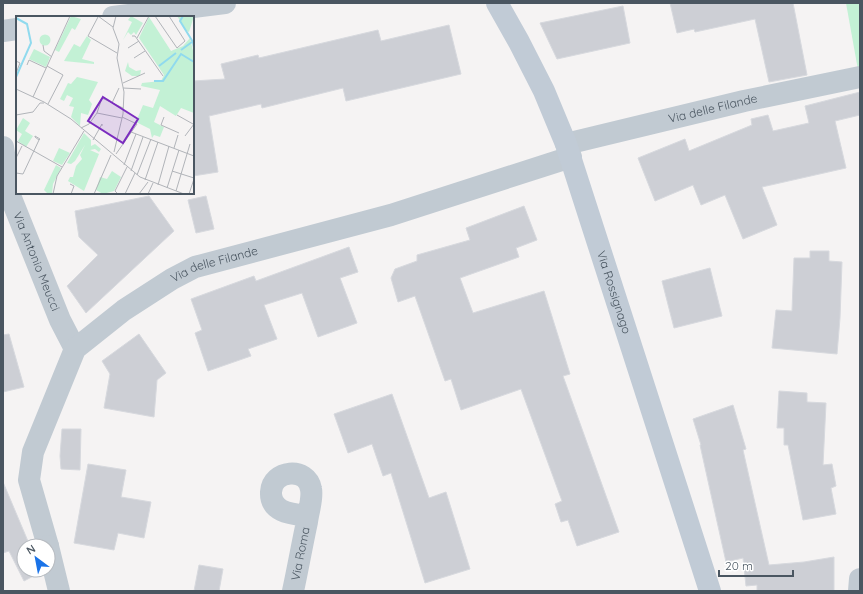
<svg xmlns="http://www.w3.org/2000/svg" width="863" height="594" viewBox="0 0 863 594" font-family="Quicksand,sans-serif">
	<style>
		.green { fill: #c3f1d5 }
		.building { fill: #cdcfd5; stroke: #d7d9de }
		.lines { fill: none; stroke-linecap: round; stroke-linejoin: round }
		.street { stroke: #c1cad2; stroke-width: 22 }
		.secondary { stroke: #c1cbd6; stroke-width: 22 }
		.labels { text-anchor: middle; stroke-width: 4; stroke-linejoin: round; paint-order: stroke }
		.street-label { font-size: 12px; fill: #4a5661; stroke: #fff }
		.inset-river { fill: none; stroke: #90daee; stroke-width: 2 }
		.inset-road { fill: none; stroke: #b1b4b9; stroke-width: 1 }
		.view { fill: #7b2cbf; fill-opacity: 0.15; stroke: #7b2cbf; stroke-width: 2 }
		.inset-edge { fill: none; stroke: #4a5661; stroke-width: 2 }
	</style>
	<rect width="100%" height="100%" fill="#f5f3f3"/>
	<path class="green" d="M846 3H860V70H858Z"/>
	<path class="building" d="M670 3H793L807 75 769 82 755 19 695 32 694 29 677 33Z
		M623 6 630 43 557 59 540 23Z
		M449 25 461 74 346 101 343 88 262 108 261 104 209 116 218 172 193 176V81L225 79 221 64 258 55 259 58 378 30 381 41Z
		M860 92V115L835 121 846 168 762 187 777 225 743 239 725 195 701 205 693 185 655 201 638 158 685 139 689 151 752 125 751 119 768 115 773 131 809 123 805 106Z
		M149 196 174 231 86 313 67 286 98 255 79 237 75 211Z
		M206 196 214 229 196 233 188 200Z
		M524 206 537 240 516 248 519 257 460 278 473 313 544 291 570 374 563 376 619 532 577 546 568 520 561 522 555 504 562 501 521 389 461 410 451 379 445 381 415 296 398 302 391 278 395 269 417 261V255L470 240 466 228Z
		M349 247 358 272 340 278 357 323 318 337 302 293 264 305 277 339 248 349 251 356 208 371 195 333 202 330 191 299 254 276 256 281Z
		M810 251H829V261L842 262 840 318 837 354 772 348 776 310 792 311 794 258H810Z
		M710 268 722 316 674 328 662 281Z
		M9 334 24 387 3 392V335Z
		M139 334 166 373 157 380 154 417 104 408 110 374 102 361Z
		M779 391 807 393V402L826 403 823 465 832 464 836 486 831 488 836 514 803 520 788 445H784V428H777Z
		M392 394 429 498 446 492 470 569 425 583 391 473 383 476 372 444 348 453 334 414Z
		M733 405 746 449 743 450 769 565 804 562 834 557V591H757V585L746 586 743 558 726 562 700 445H701L693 419Z
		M62 429H81L80 470 61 469 60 456Z
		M88 464 126 470 121 497 151 502 144 538 118 533 114 550 74 543Z
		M3 482 30 546H24V570H41V572L24 581 9 551 3 553Z
		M199 565 223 569 219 591H194Z"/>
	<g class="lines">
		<g class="street">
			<path d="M113 17 225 3"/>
			<path d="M3 31 17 29"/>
			<path id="s1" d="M566 144 744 101 860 77"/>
			<path id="s2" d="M3 147 11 198 60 320 75 349"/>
			<path id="s3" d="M48 546 29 480 33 452 75 349 124 310 172 279 195 267 391 215 571 157"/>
			<path d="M48 546 59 591"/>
			<path id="s4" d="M293 591C298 568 302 545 307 522 308 512 313 499 311 489 307 466 272 470 271 492 270 513 293 514 308 516"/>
			<path d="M859 591 860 579"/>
		</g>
		<path class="secondary" id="s5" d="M497 3 519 42 544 91 566 144 710 591"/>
	</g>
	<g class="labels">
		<g class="street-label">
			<text dy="4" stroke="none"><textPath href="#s1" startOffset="151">Via delle Filande</textPath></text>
			<text dy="4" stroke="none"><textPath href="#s2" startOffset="120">Via Antonio Meucci</textPath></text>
			<text dy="4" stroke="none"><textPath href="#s3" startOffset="373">Via delle Filande</textPath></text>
			<text dy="4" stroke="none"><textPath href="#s5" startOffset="313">Via Rossignago</textPath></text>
			<text dy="4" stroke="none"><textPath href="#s4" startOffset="38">Via Roma</textPath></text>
		</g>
	</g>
	<g transform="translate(16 16)">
		<rect width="178" height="178" fill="#f5f3f3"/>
		<path d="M55 0 65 3 59 14 56 12 43 36 39 34ZM115 0 127 7 120 19 118 16 115 19 112 16 107 24 116 6 112 4ZM161 0H178L173 16 171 15ZM133 1 155 35 167 30 174 22 178 39V97L165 92 160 100 144 90 138 106 148 111 144 121 138 119 136 122 134 113 120 106 127 89 137 92 144 74 125 70 126 67 145 65 148 59 123 22ZM23.5 24a5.5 5.5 0 1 1 11 0a5.5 5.5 0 1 1-11 0ZM71 20 75 24 66 43 78 46V48L48 45 58 28 64 31ZM18 33 34 41 30 51 13 43ZM112 46 113 51 120 55 125 54 124 60H116L109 55ZM61 61 82 66 73 84 76 88 72 99 65 97 64 110 55 101 58 91 53 90 57 82 51 79 48 85 44 83 52 67 55 68ZM7 102 14 107 9 115 17 120 10 131 2 125 6 118 0 114ZM68 117 75 124V130L79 128 85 133 83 136 79 133 74 134 83 138 68 175 52 165 54 161H57L60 150 66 143 64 139 69 129 59 145 55 148 51 147ZM43 132 54 137 46 149 37 145ZM40 149 45 152 37 168 36 178H32L28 174ZM96 155 105 161 98 175 87 178 80 174 84 161 91 163Z" fill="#c3f1d5"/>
		<path class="inset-river" d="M167 0 164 5 177 26 178 32M0 2 11 8 15 27 0 61M165 34 176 26M143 50 160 37M138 65H147L165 38 178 46"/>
		<path class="inset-road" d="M82 0 97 11M139 0 161 32 169 25 153 0M82 1 72 20 101 37M116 20H119L147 60M121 22 133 0M27 29 28 35 36 41M112 32 123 25M118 42 129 35M0 45 4 47 0 57M11 49 13 44 30 52M31 50 47 59 32 88M107 67 129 57M107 72 125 73M0 73 28 86 55 103 124 161 168 178M17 81 54 0M96 87 103 72M81 97 86 82 107 92M0 99 17 96 24 87H28M161 99 177 108M148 101 145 109 163 117M65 112 73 108 81 97 106 102M115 116 178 140M19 120 24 123 23 124 19 121ZM169 120 178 108M77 124 86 108V110M0 125 46 151M158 132 162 119M98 136 107 98 108 76 101 42 103 28 97 12 100 0M100 138 121 108 106 101M0 142 6 130M108 149 120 118M115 155 127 121M156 155 178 162M0 157 7 158 23 124M121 159 135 123M129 164 142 126M54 168 58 170 55 178M142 169 153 130M151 172 163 134M160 175 174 128M37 178 41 160 68 115M78 178 95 139M102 178 99 175 111 151M109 178 119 157M123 178 132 166M132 178 137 167M173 178 178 163"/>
		<path class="view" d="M87 81 122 103 107 127 72 105Z"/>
		<rect width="178" height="178" class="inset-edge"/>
	</g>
	<rect width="863" height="594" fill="none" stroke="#4a5661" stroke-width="8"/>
	<g transform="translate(36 558) rotate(328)"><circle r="19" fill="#ffffff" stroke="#b7bbc0"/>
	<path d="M0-3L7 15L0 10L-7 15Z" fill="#1a73e8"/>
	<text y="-6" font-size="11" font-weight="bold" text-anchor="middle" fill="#4a5661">N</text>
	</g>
	<path d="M719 570v6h74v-6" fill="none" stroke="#4a5661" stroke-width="2"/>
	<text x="725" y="570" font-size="12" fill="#4a5661" stroke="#ffffff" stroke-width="3" paint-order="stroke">20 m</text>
</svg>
